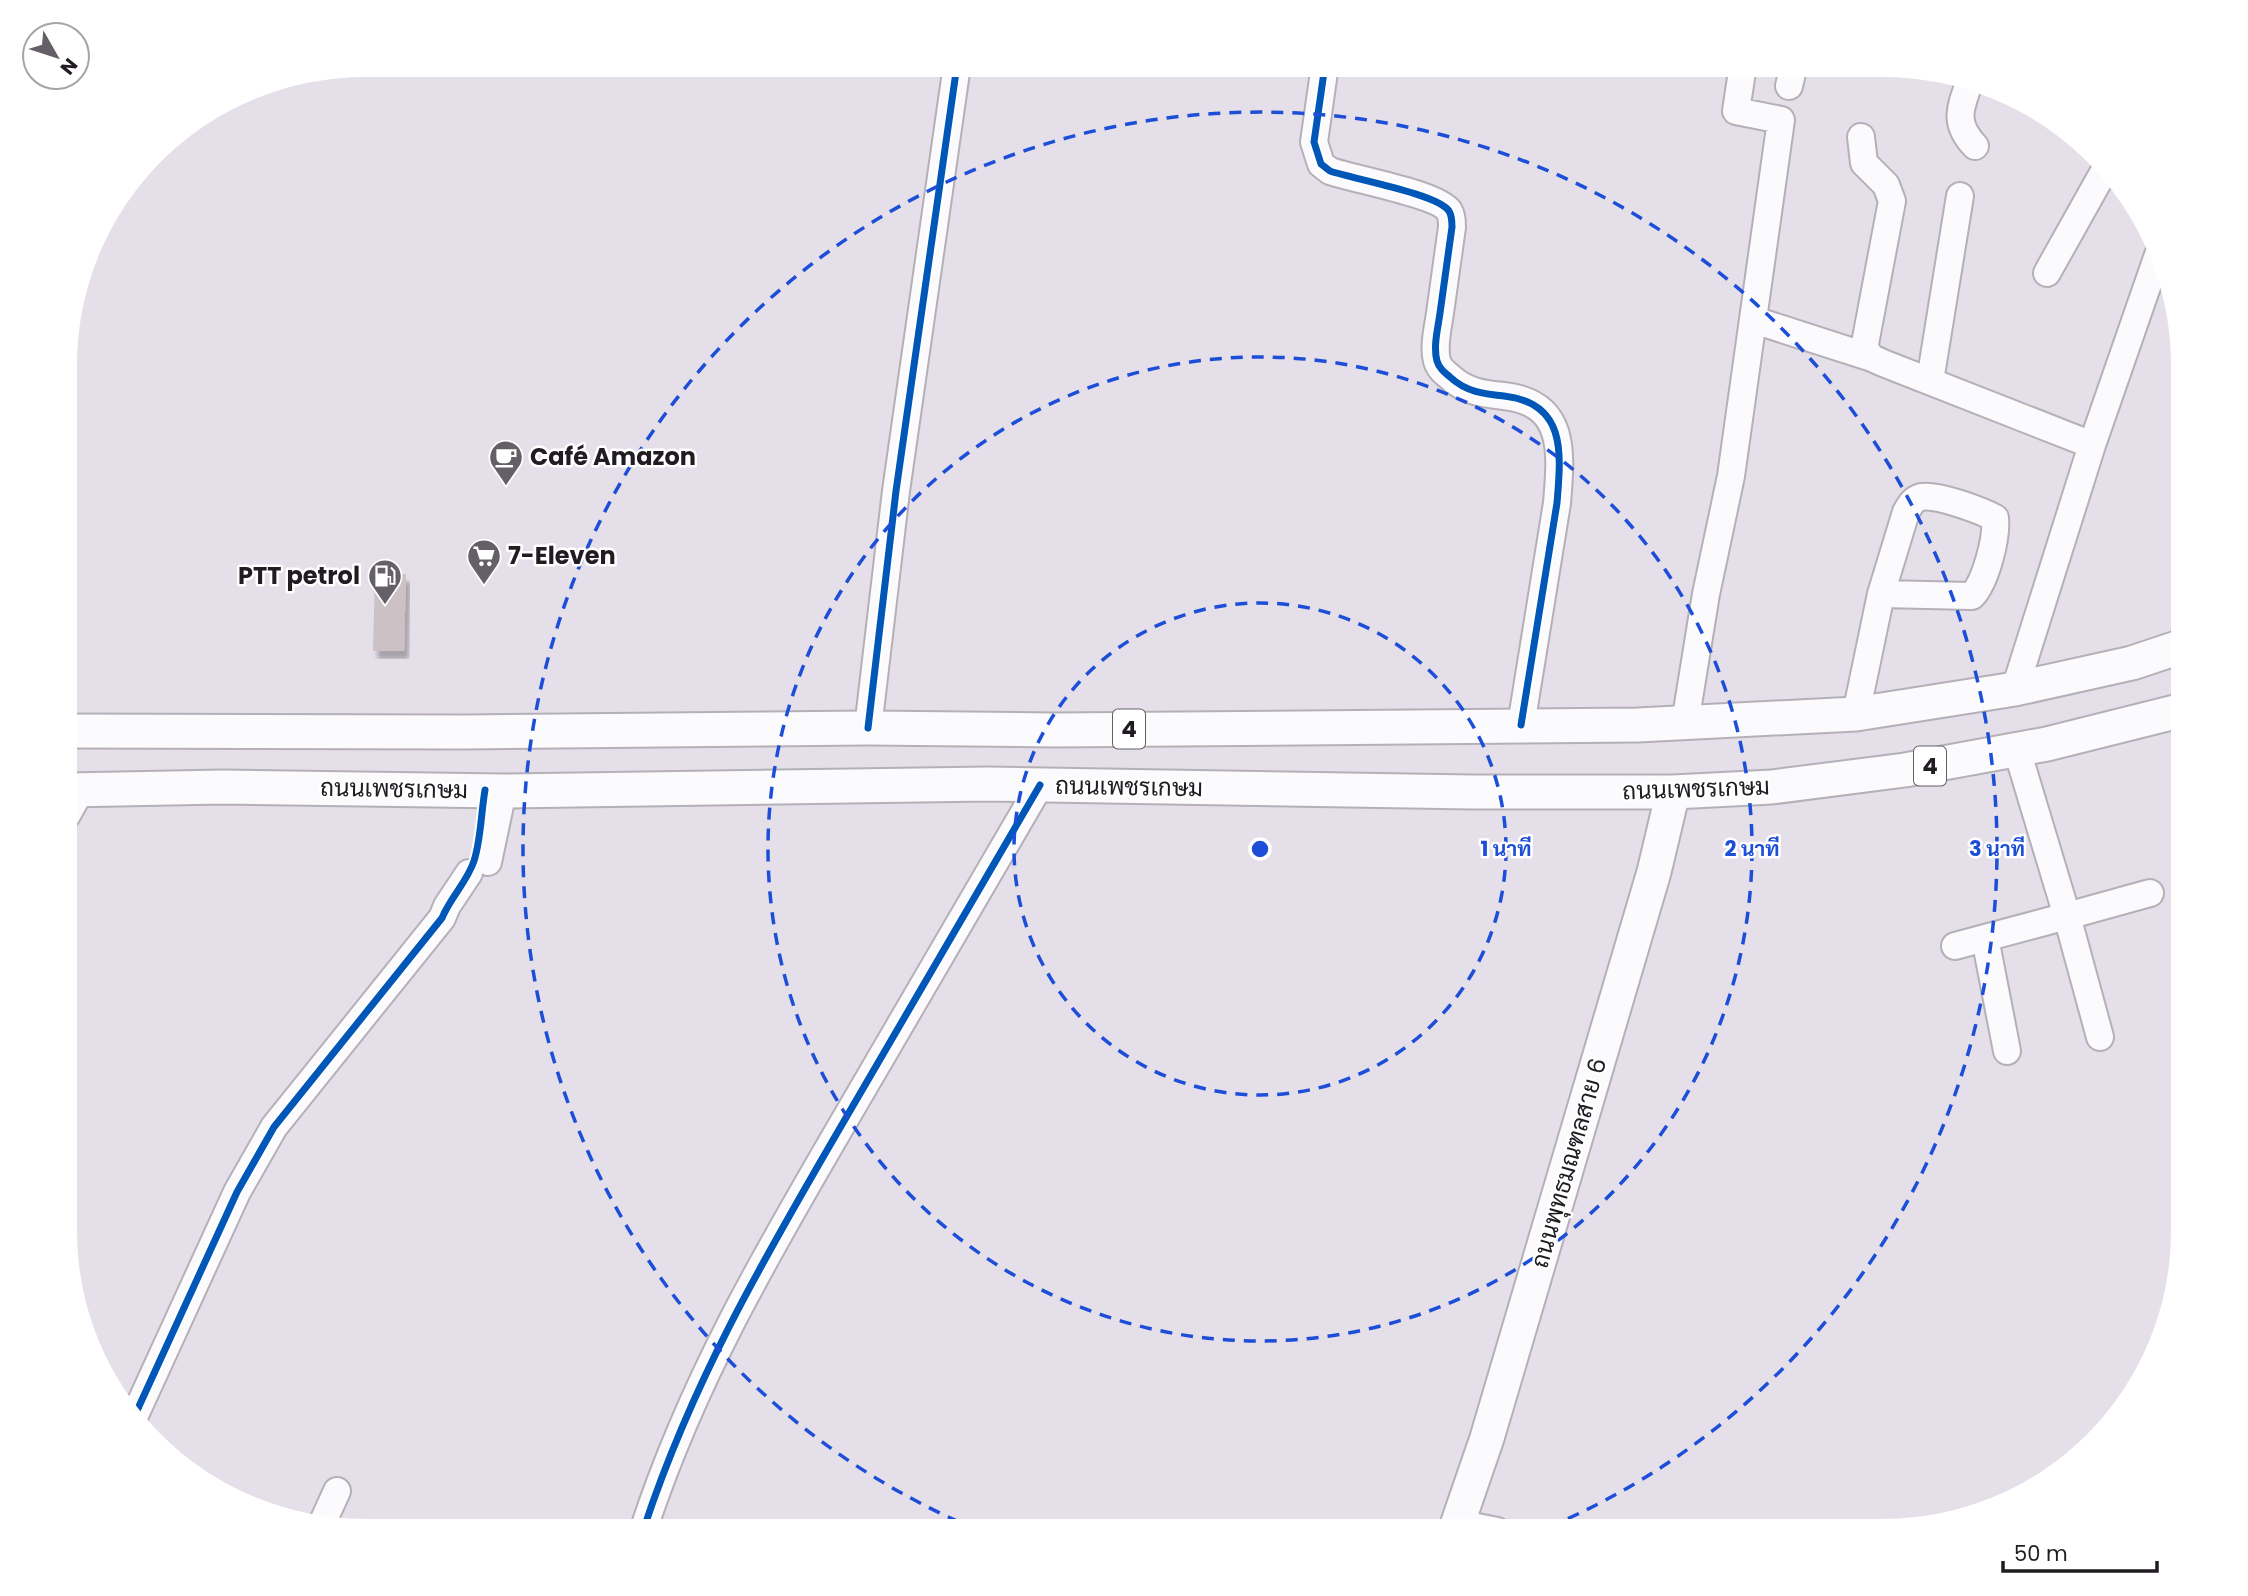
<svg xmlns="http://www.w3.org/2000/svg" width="2248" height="1596" viewBox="0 0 2248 1596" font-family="Poppins,Sarabun,sans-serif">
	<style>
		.building { fill: #ccc1c4; filter: url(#shadow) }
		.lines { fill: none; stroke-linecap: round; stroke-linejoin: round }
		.minor-casing { stroke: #b5b0b8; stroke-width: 30 }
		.major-casing { stroke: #b5b0b8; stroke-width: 37 }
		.minor { stroke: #fbfafc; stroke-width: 26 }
		.major { stroke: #fbfafc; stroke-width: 33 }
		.cycleway-casing { stroke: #fff; stroke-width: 11 }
		.cycleway { stroke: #0057b8; stroke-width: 7 }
		.ring { fill: none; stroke: #1d4ed8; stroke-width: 3.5; stroke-dasharray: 12 9 }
		.labels { text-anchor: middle; stroke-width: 5; stroke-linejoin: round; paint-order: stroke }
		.shield { fill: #fff; stroke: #636064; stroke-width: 2 }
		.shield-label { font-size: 23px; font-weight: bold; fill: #201c22 }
		.poi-label { font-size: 24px; font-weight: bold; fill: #201c22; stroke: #fff; text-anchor: start }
		.street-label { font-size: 24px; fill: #201c22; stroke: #fff }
		.centre { fill: #1d4ed8; stroke: #fff; stroke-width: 3.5 }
		.ring-label { font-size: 21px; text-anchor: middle; font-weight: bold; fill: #1d4ed8; stroke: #fff; stroke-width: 5; stroke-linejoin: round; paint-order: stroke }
	</style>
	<defs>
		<filter id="shadow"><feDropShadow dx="4.5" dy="8" stdDeviation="2" flood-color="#0004"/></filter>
	</defs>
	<rect width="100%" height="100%" fill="#e4dfe8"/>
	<path class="building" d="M375 574H406L404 651H373Z"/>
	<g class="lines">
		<g class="minor-casing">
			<path id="minor" d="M1325 65 1314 142 1321 164 1330 171C1353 179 1438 194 1449 211 1452 216 1452 222 1452 227 1448 256 1444 284 1440 313 1438 328 1433 346 1437 361 1439 368 1444 372 1450 377 1466 392 1484 394 1504 396 1567 403 1561 454 1557 503L1521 725
				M1970 81C1960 108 1953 123 1975 146
				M1789 86 1794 65
				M1861 137 1864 163 1886 185 1892 201 1864 349 1872 358 1883 363 2092 445
				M2047 273 2103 173
				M1754 320 1872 358
				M1930 381 1960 196
				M2015 689 2092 445 2158 255
				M1856 714 1881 594 1906 512C1910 505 1913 499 1921 497 1937 494 1980 510 1995 518 1997 538 1986 581 1972 596L1881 594
				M1685 723 1706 594 1731 476 1781 120 1736 111 1743 65
				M868 728 896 491 957 65
				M2017 750 2067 916 2150 893
				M67 815 81 790
				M488 862 503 791
				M1985 938 2007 1051
				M1955 946 2067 916 2100 1037
				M135 1415 237 1192 274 1127 442 918 447 906 469 873
				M1457 1523 1497 1531
				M321 1526 337 1491
				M643 1531C691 1384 763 1260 840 1128 907 1014 974 900 1040 785"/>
		</g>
		<g class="major-casing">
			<path id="major" d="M67 731 465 732 868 728 1054 730 1638 725 1856 714 2015 689 2132 663 2183 646
				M67 790 223 787 503 791 988 784 1472 792H1673L1772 787 1905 770 2047 744 2183 710
				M1455 1531 1487 1438 1654 872 1673 792"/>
		</g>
		<use href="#minor" class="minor"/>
		<use href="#major" class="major"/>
		<g class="cycleway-casing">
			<path id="cycleway" d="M1325 65 1314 142 1321 164 1330 171C1353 179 1438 194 1449 211 1452 216 1452 222 1452 227 1448 256 1444 284 1440 313 1438 328 1433 346 1437 361 1439 368 1444 372 1450 377 1466 392 1484 394 1504 396 1567 403 1561 454 1557 503L1521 725
				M868 728 896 491 957 65
				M135 1415 237 1192 274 1127 442 918C450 898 467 882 474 861 481 839 481 813 485 790
				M643 1531C691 1384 763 1260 840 1128 907 1014 974 900 1040 785"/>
		</g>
		<use href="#cycleway" class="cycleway"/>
	</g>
	<g class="ring">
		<circle cx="1260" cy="849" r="246"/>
		<circle cx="1260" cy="849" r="492"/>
		<path d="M978 1530A737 737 0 1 1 1542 1530"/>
	</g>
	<defs>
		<g id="cafe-pin" transform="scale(1.75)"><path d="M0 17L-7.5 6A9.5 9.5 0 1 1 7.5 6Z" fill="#656067" stroke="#fff"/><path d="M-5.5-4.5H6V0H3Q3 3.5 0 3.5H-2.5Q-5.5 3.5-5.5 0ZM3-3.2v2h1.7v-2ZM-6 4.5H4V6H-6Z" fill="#fff"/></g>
		<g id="supermarket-pin" transform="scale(1.75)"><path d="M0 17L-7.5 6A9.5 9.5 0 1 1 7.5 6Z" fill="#656067" stroke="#fff"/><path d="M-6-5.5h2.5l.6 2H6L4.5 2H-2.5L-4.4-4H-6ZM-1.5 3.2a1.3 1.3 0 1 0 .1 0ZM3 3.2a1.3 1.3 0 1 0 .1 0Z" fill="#fff"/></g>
		<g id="fuel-pin" transform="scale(1.75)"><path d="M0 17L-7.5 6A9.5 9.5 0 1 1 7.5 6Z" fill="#656067" stroke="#fff"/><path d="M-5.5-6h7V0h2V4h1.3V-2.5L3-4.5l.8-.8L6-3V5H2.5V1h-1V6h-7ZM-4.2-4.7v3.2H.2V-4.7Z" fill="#fff"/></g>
	</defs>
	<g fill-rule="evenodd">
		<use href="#cafe-pin" x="506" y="457"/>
		<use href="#supermarket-pin" x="484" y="556"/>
		<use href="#fuel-pin" x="385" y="576"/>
	</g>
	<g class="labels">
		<g class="shield">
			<rect x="1113" y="709.5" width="32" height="39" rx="5"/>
			<rect x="1914" y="746.5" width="32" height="39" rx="5"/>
		</g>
		<g class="shield-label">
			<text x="1129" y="737">4</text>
			<text x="1930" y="774">4</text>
		</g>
		<g class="poi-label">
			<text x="530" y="465">Café Amazon</text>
			<text x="508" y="564">7-Eleven</text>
			<text x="360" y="584" text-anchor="end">PTT petrol</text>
		</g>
		<g class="street-label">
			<text transform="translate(1129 787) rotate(1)" y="8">ถนนเพชรเกษม</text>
			<text transform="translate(394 789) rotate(1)" y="8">ถนนเพชรเกษม</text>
			<text transform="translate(1696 789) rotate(-2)" y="8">ถนนเพชรเกษม</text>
			<text transform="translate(1569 1163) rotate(-74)" y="8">ถนนพุทธมณฑลสาย 6</text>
		</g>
	</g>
	<path d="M0 0H2248V1596H0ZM365 77H1883A288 288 0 0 1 2171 365V1231A288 288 0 0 1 1883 1519H365A288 288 0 0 1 77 1231V365A288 288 0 0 1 365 77Z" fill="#fff" fill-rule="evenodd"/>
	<circle cx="1260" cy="849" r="10" class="centre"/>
	<g class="ring-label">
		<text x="1506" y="856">1 นาที</text>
		<text x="1752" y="856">2 นาที</text>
		<text x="1997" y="856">3 นาที</text>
	</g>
	<g transform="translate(56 56) rotate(129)"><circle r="33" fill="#ffffff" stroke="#a6a4a7" stroke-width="2"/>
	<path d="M0-5L12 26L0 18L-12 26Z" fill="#656067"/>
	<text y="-10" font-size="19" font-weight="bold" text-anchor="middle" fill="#201c22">N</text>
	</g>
	<path d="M2003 1561v10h154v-10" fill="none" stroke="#201c22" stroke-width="3.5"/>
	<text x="2014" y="1561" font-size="21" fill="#201c22" stroke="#ffffff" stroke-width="5" paint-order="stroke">50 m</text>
</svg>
